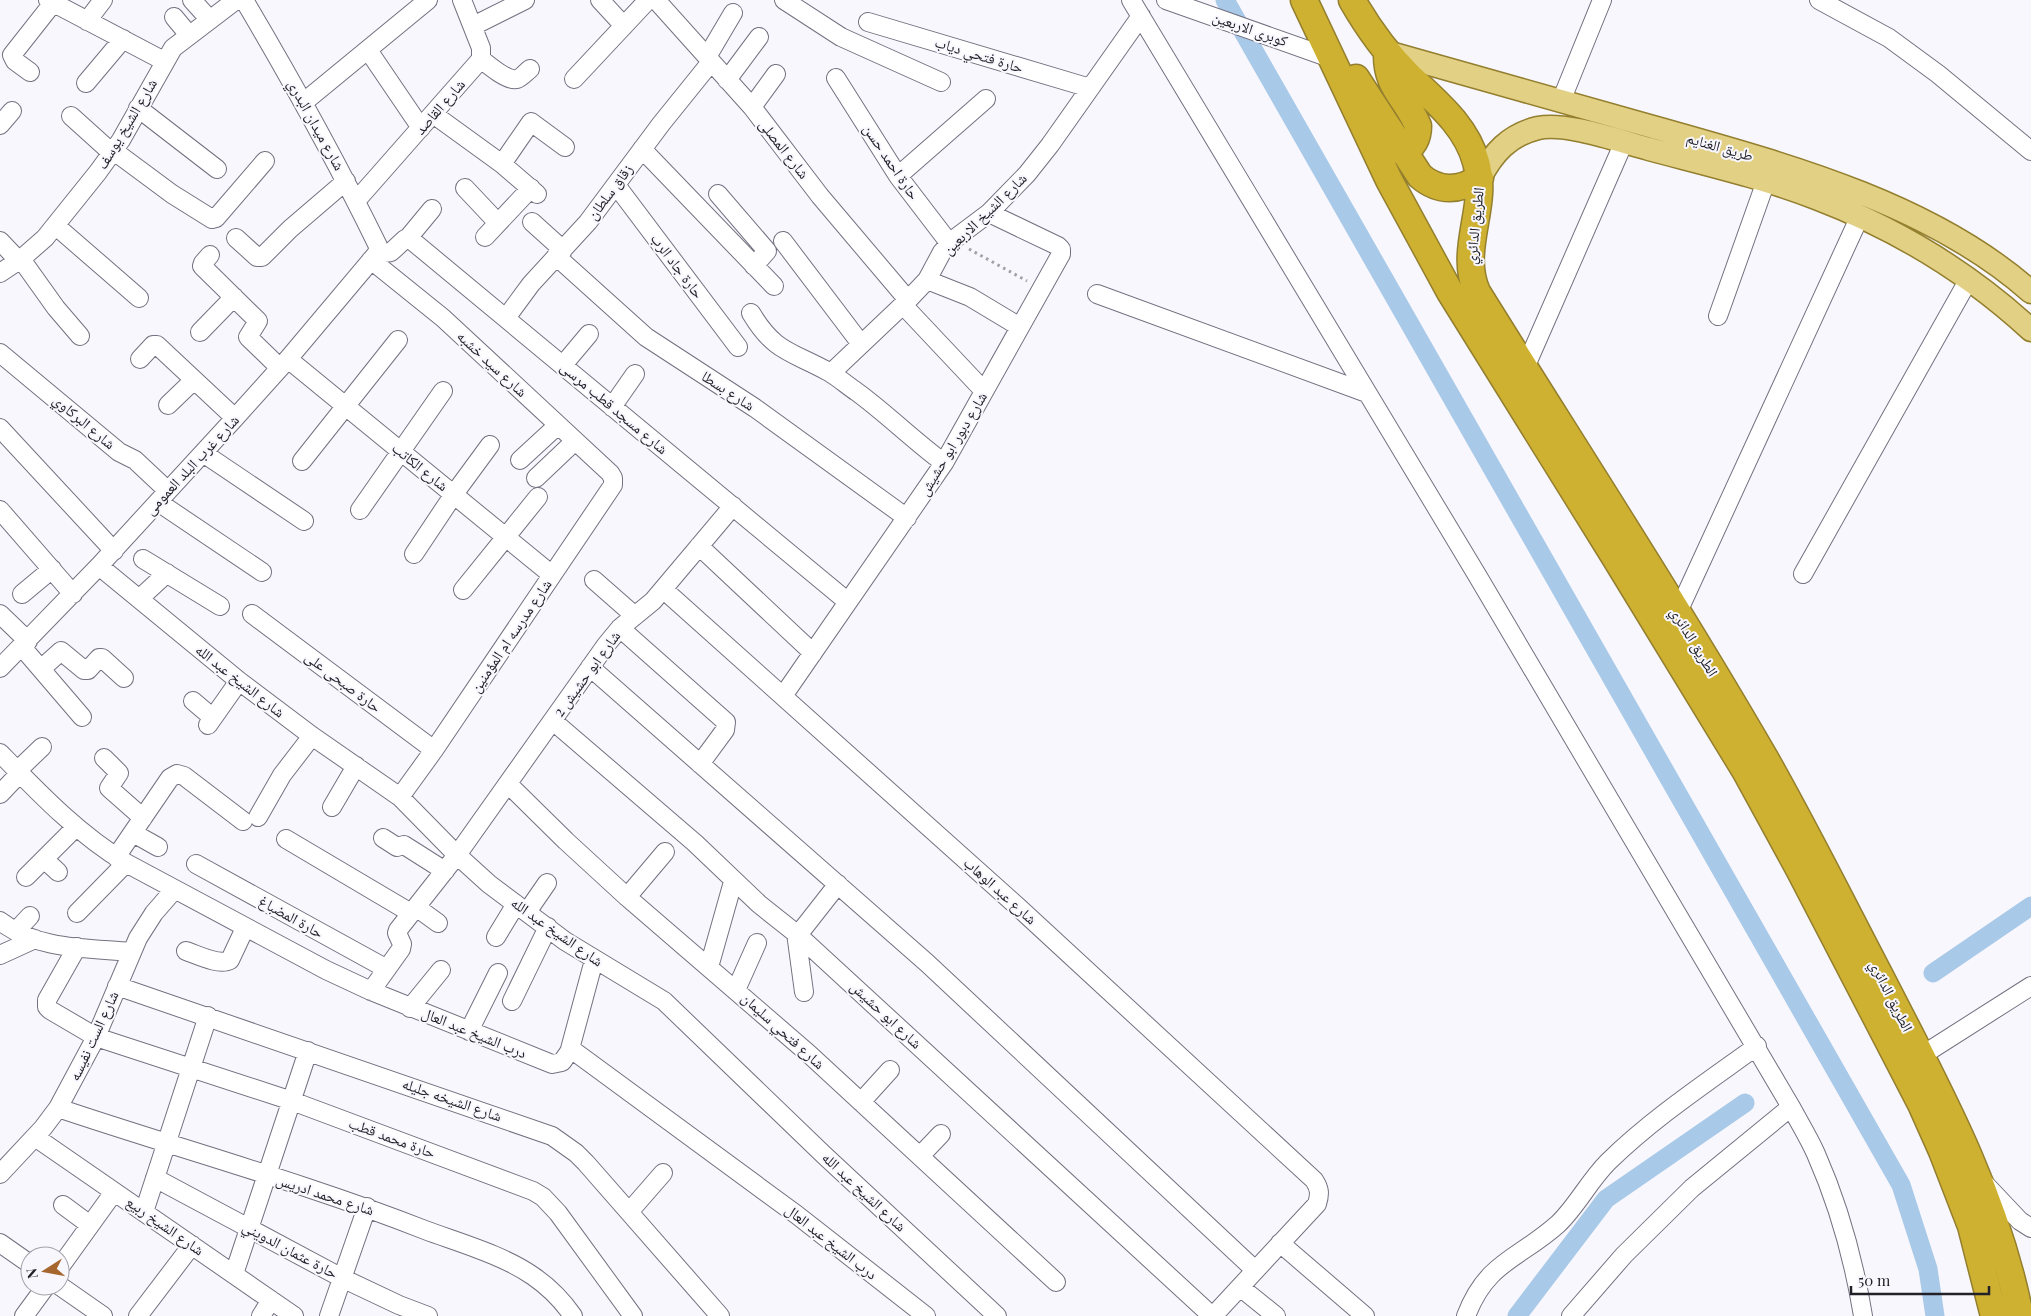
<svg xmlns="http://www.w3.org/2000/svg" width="2031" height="1316" viewBox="0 0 2031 1316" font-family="'Playfair Display','Noto Naskh Arabic',serif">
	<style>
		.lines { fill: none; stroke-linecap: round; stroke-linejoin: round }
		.canal { stroke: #a8c9e7; stroke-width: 19 }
		.minor-casing { stroke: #747180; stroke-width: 20 }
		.major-casing { stroke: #937f2e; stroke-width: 25 }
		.highway-casing { stroke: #937f2e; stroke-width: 29 }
		.path { stroke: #a1a0a7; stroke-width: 3; stroke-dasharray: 2.5 4; stroke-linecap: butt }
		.minor { stroke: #fff; stroke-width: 18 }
		.major { stroke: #e2d084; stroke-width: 22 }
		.highway { stroke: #cfb132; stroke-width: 26 }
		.labels { text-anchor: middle; stroke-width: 4; stroke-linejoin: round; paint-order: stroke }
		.street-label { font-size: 15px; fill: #232128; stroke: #f8f7fe }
	</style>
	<rect width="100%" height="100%" fill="#f8f7fe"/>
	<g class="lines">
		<path class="canal" d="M1225 0 1901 1185 1928 1269 1935 1316
			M1933 973 2031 906
			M1517 1316 1606 1199 1745 1103"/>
		<g class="minor-casing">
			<path id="minor" d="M48 0 164 61
				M192 0 210 20
				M600 0 624 26
				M656 0 752 107 820 196 908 300
				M784 0 841 37 941 82
				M1131 0 1477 575 1791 1107C1799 1122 1809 1138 1816 1154 1839 1206 1854 1261 1863 1316
				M1166 0 1333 59
				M1819 0 1889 38 1938 74 2031 151
				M174 17 189 35
				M87 21 103 0
				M868 22 1090 88
				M473 26 525 0
				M368 50 421 128
				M707 57 733 13
				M481 59C487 64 508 82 517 79 521 78 526 72 530 69
				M30 72 15 61 12 55 53 3
				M836 78 898 176 950 244
				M574 79 648 0
				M727 80 759 37
				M86 83 123 39
				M1561 101 1602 0
				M304 102 428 0
				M752 107 776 74
				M138 108 217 169
				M433 114 502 164 537 194
				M71 116 112 153
				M0 125 12 111
				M642 149 774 286
				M114 151 172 194 212 219 216 218 265 161
				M502 164 531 122 565 147
				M898 176 986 99
				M616 185 738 347
				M465 188 498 223
				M718 194 767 251 754 266
				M356 201 481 59V48L462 0
				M532 222 563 250
				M56 226 139 298
				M485 237 531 188
				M236 238 257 257H262L290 229 346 181
				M408 238 432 209
				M0 241 18 260
				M783 241 861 344
				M376 254 391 252 405 239H410L848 602
				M210 255 203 263 202 266 258 321 248 337 280 368
				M556 256 646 337 755 408 907 518
				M21 259 56 308 80 336
				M371 260 443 318 610 473 613 478V485L434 750 400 797
				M0 273 21 259 45 238 98 172 121 140 173 48 236 0
				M927 280 970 297 1020 327
				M1097 294 1367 393
				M903 305 984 391
				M751 313C775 353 791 351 829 372 839 378 848 386 857 392 887 414 914 441 944 463
				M1718 316 1766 181
				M506 318 531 284 588 222 661 124 711 62
				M200 332 234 297
				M0 353 119 452 135 460 168 491
				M140 359 153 345H157L235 418
				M288 359 552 575
				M563 365 589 334
				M1525 368 1624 142
				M831 373 908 300 927 280 942 252 953 240 989 213 1027 174 1050 145 1141 16
				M168 405 194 380
				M612 407 635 374
				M0 428 114 551
				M203 453 304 521
				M520 460 558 425
				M302 461 398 340
				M536 478 575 441
				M158 502 262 572
				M0 510 73 594
				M360 510 443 391
				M699 546 813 653
				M414 554 454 494 490 445
				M143 559 220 606
				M99 566 239 681 312 736 400 797 457 855 489 884 565 941 664 1001 824 1155 997 1316
				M1803 574 1969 279
				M594 580 635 616
				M663 589 1017 906 1314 1180C1320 1189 1320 1194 1317 1204L1213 1316
				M463 590 538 497
				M22 594 52 569
				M139 599 167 573
				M0 614 28 641
				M252 614 434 750
				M1677 614 1860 216
				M620 628 726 722 725 730 700 764
				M22 647 82 717
				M590 667 927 963 1255 1270
				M0 668 99 566 235 418 288 359 378 252V246C337 162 292 81 244 0
				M41 669 61 651 84 670H88L99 658H102L124 678
				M783 696 944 463 1061 254V249L1058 246 989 213
				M193 701 213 718
				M553 721 695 843 759 904 798 935 1212 1316
				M208 725 239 681
				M0 753C39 793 78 834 126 863L326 970 371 991 552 1064 562 1062 571 1049 797 1215 926 1316
				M104 758 119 773 109 788 143 818
				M17 771 42 747
				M508 784 566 841 627 897 809 1054 1056 1282
				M0 794 20 773
				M332 807 356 766
				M258 817 282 775 312 736
				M133 833 158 847
				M383 838 397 847 404 845 445 871
				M286 839 411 913
				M116 857 170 778 177 774 184 776 243 821
				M44 859 58 872
				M196 864 387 969
				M26 877 76 827
				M627 897 665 852
				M416 907 438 923
				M527 912 547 883
				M77 913 126 863
				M0 921C37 950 86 948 131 952
				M16 931 30 916
				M796 933 804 992
				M798 935 838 884
				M496 937 516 904
				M77 947 47 1000V1007L50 1010 96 1037 292 1101 533 1191 543 1197 558 1213 633 1316
				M186 951C198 955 219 966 230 960L245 928
				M0 955 35 939
				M709 967 733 882
				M117 986 552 1136 576 1153 586 1163 720 1316
				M736 990 757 943
				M371 991 401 949 402 944 397 933 398 930 457 855 606 645 620 628 653 601 733 506
				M512 1001 548 927
				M410 1008 441 970
				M469 1031 498 973
				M570 1049 594 960
				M1921 1056 2031 986
				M861 1102 890 1070
				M58 1108C180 1149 305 1183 425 1230 460 1243 503 1255 533 1276 549 1287 562 1300 573 1316
				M35 1137 294 1316
				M920 1156 941 1134
				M0 1174 43 1128 58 1108 96 1037 138 938 154 913 174 890
				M155 1178 342 1278 399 1305 428 1316
				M1985 1184 2020 1221 2031 1228
				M63 1205 90 1225
				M144 1212 208 1016
				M629 1212 663 1173
				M0 1243 30 1264
				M1280 1243 1365 1316
				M60 1267 114 1192
				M234 1274 308 1051
				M60 1286 103 1316
				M1240 1287 1276 1316
				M24 1316 46 1286
				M138 1316 192 1245
				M261 1316 271 1300
				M329 1316 367 1207
				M1466 1316C1487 1261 1519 1259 1558 1224 1577 1206 1589 1181 1608 1162 1653 1118 1706 1083 1757 1046
				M1571 1316 1624 1255 1692 1188 1791 1107"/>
		</g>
		<g class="major-casing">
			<path id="major" d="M1387 52C1476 77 1564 102 1653 127 1780 163 1930 202 2031 292
				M1480 178C1493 153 1509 135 1538 128 1567 122 1619 141 1649 149 1705 164 1762 177 1816 198 1895 228 1968 272 2031 330"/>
		</g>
		<g class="highway-casing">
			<path id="highway" d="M1304 0 1389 180 1450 292 1616 559 1746 772 1799 869 1921 1104 1942 1151 1971 1226 1994 1316
				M1352 0C1368 28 1386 53 1409 76 1435 101 1466 125 1476 162 1489 206 1458 249 1477 292 1574 448 1674 601 1766 760 1805 829 1841 901 1878 972 1935 1083 1996 1192 2020 1316
				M1387 52C1386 89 1406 96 1418 126 1418 138 1414 146 1403 152
				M1356 78 1420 176C1439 192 1459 191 1480 178"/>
		</g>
		<path class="path" d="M969 249 1027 281"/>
		<use href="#minor" class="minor"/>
		<use href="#major" class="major"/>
		<use href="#highway" class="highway"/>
	</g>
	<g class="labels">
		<g class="street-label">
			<text transform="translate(1250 29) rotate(19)" y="5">كوبرى الاربعين</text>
			<text transform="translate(979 55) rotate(17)" y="5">حارة فتحي دياب</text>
			<text transform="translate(440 107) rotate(-49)" y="5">شارع القاصد</text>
			<text transform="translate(127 124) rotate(-59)" y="5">شارع الشيخ يوسف</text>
			<text transform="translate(316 125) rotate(61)" y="5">شارع ميدان البدري</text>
			<text transform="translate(1720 147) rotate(16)" y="5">طريق الغنايم</text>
			<text transform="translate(784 149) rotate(52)" y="5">شارع المصلى</text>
			<text transform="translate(891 162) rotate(56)" y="5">حارة احمد حسن</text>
			<text transform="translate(610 192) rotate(-53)" y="5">زقاق سلطان</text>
			<text transform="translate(985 214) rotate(-44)" y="5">شارع الشيخ الاربعين</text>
			<text transform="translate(1475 226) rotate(-84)" y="5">الطريق الدائري</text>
			<text transform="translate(677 266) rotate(53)" y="5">حارة جاد الرب</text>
			<text transform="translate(492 364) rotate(43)" y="5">شارع سيد خشبه</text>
			<text transform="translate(728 391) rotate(33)" y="5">شارع بسطا</text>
			<text transform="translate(614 408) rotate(40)" y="5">شارع مسجد قطب مرسى</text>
			<text transform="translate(84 422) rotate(40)" y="5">شارع البركاوي</text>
			<text transform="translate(953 444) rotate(-59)" y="5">شارع دبور ابو حشيش</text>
			<text transform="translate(192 465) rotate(-47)" y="5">شارع غرب البلد العمومى</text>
			<text transform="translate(420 467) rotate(39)" y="5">شارع الكاتب</text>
			<text transform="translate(511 636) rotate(-56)" y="5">شارع مدرسه ام المؤمنين</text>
			<text transform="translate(1694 642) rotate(59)" y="5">الطريق الدائري</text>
			<text transform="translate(587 674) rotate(-54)" y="5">شارع ابو حشيش 2</text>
			<text transform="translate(240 681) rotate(38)" y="5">شارع الشيخ عبد الله</text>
			<text transform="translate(343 682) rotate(37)" y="5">حارة صبحى على</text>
			<text transform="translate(1000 891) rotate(42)" y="5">شارع عبد الوهاب</text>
			<text transform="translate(291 917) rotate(29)" y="5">حارة المضباغ</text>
			<text transform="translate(557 932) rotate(35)" y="5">شارع الشيخ عبد الله</text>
			<text transform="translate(1891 996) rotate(63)" y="5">الطريق الدائري</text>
			<text transform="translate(886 1015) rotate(43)" y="5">شارع ابو حشيش</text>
			<text transform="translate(783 1031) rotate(42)" y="5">شارع فتحي سليمان</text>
			<text transform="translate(474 1033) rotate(22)" y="5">درب الشيخ عبد العال</text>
			<text transform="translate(94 1036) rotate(-65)" y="5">شارع الست نفيسه</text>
			<text transform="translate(452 1100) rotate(19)" y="5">شارع الشيخه جليله</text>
			<text transform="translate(392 1138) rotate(20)" y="5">حارة محمد قطب</text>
			<text transform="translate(864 1192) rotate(43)" y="5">شارع الشيخ عبد الله</text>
			<text transform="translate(325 1195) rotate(18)" y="5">شارع محمد ادريس</text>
			<text transform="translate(165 1226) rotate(35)" y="5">شارع الشيخ ربيع</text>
			<text transform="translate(831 1242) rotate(38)" y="5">درب الشيخ عبد العال</text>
			<text transform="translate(290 1250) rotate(28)" y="5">حارة عثمان الدويني</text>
		</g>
	</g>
	<g transform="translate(45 1271) rotate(259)"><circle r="24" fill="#f8f7fe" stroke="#a3a1a8"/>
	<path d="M0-4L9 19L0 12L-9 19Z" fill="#a6672f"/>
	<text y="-8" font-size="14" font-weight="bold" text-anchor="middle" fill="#232128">N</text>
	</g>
	<path d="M1851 1286v8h138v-8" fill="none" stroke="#232128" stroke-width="2.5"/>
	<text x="1858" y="1286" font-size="15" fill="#232128" stroke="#f8f7fe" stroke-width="4" paint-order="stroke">50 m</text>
</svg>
